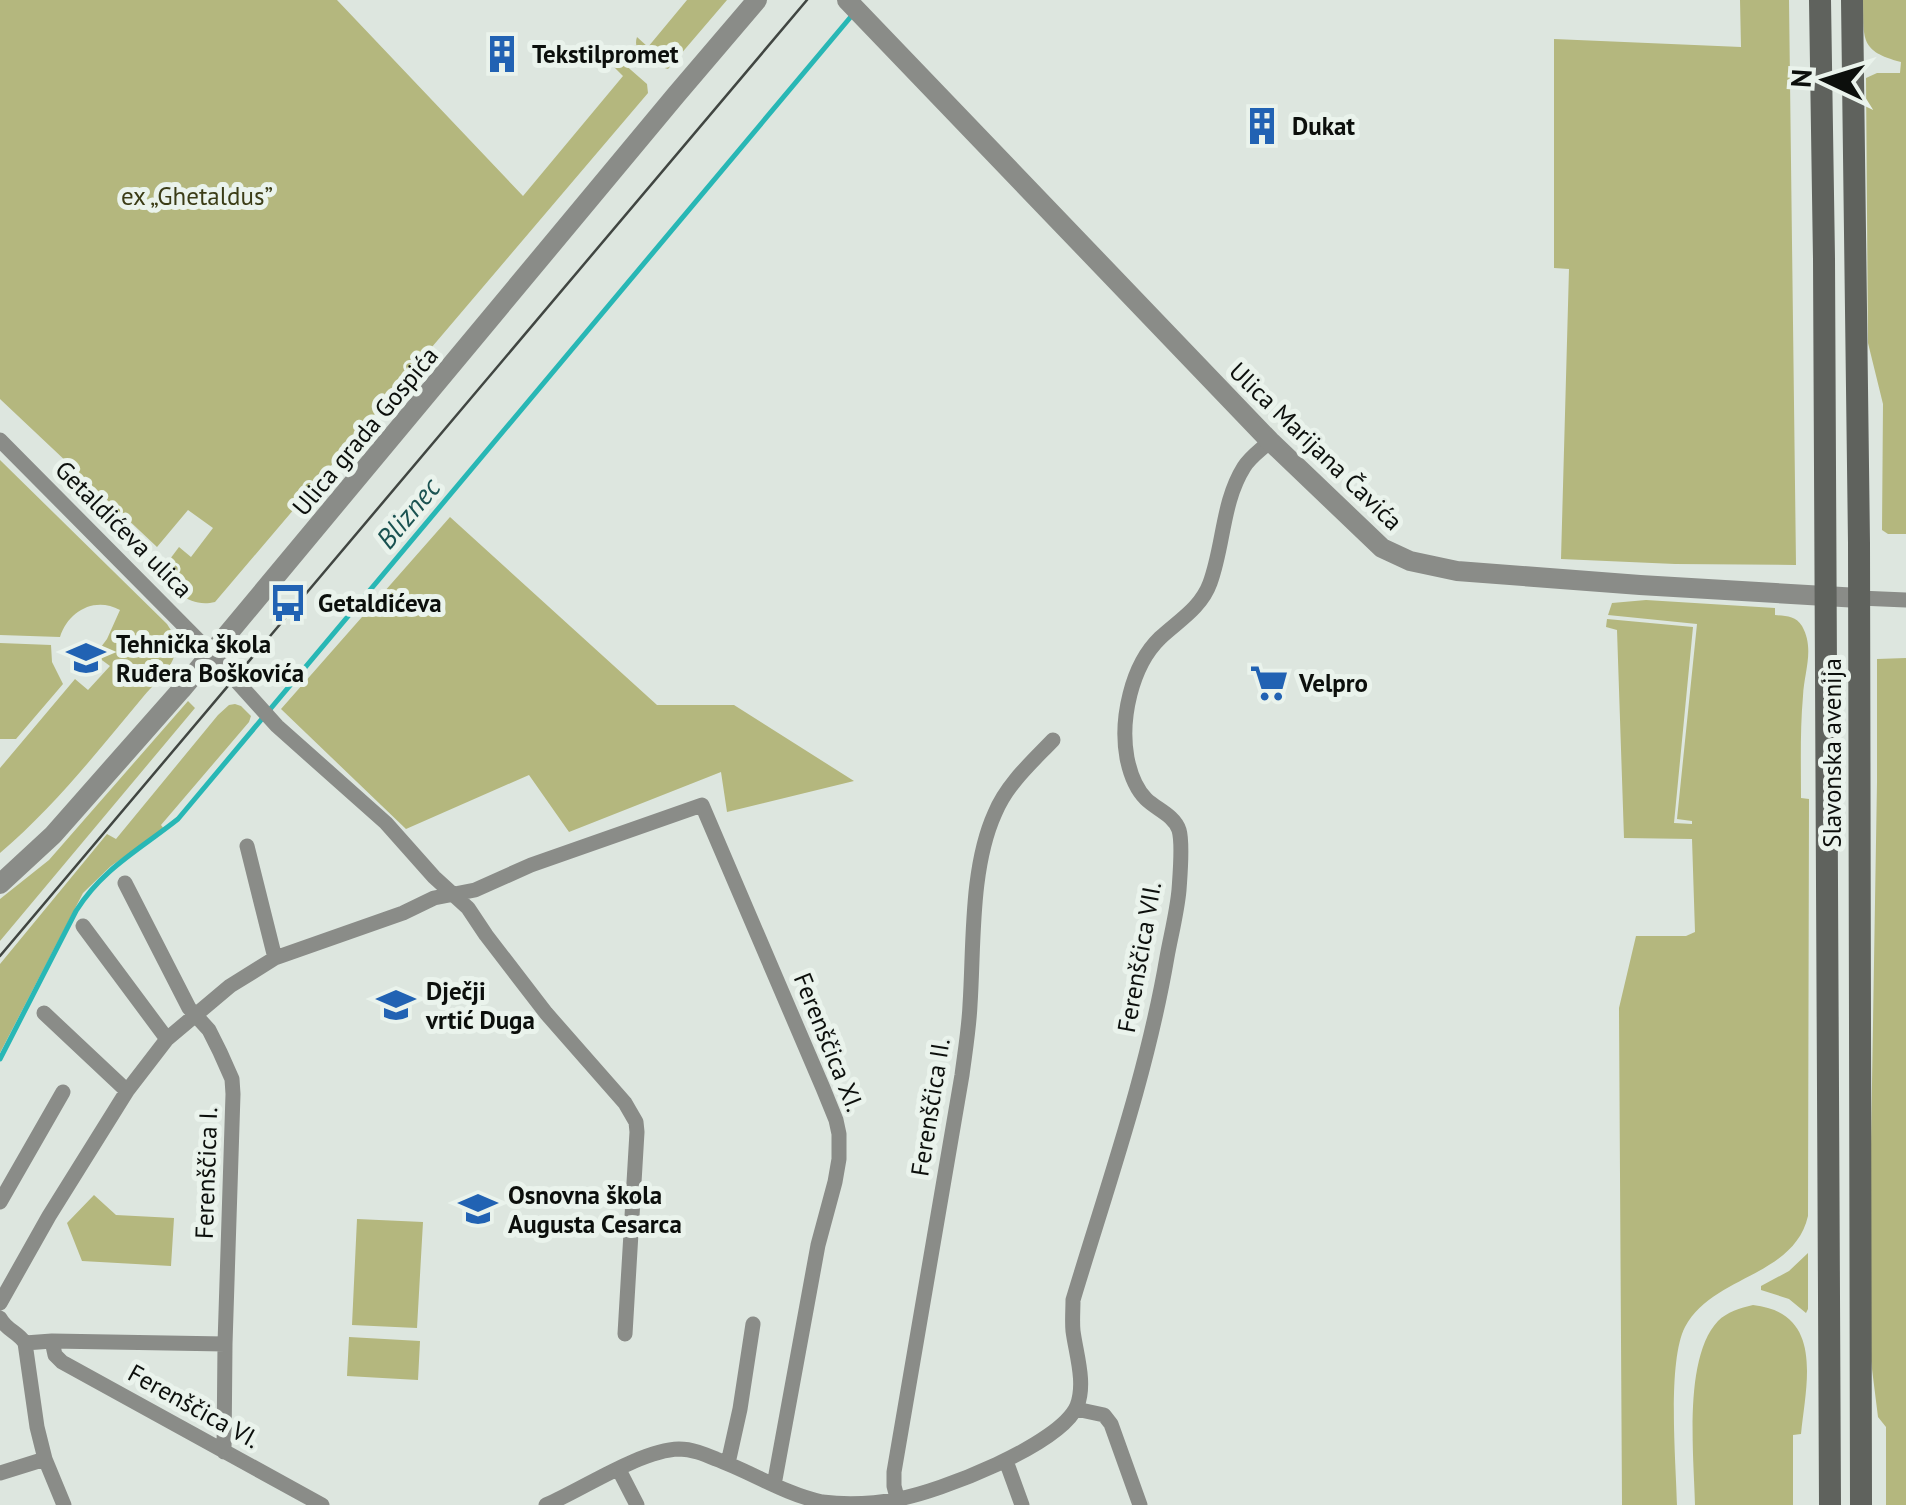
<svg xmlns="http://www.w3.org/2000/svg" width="1906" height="1505" viewBox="0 0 1906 1505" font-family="'PT Sans',sans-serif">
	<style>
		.green { fill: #b4b77e }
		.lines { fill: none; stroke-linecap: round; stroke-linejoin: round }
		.stream { stroke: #28b7b5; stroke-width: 5 }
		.minor { stroke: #8a8c88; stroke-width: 15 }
		.tertiary { stroke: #8a8c88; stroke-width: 20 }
		.secondary { stroke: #5f625d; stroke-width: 22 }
		.tram { stroke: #414642; stroke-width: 2.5 }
		.labels { text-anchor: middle; stroke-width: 10; stroke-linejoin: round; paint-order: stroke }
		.poi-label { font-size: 25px; font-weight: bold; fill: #0c0f0c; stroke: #eaf3ec; text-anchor: start }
		.park-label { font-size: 25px; fill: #3b3c16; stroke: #eaf3ec }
		.street-label { font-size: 25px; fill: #0c0f0c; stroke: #eaf3ec }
		.water-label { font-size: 28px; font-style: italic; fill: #1a5251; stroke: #eaf3ec }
	</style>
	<rect width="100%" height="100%" fill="#dde6df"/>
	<path class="green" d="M0 0H337L523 196 623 76 613 66 623 63 647 84 648 93 215 602C190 608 176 591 158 575L179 547 191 557 213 528 188 510 157 547 0 399Z
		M687 0H727L668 69C654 64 631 54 637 37L648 47Z
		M1740 0H1789L1796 565 1675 564 1561 559 1569 269 1554 268V39L1741 47Z
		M1863 0H1906V534H1888L1882 530 1883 404 1868 343 1866 78 1877 73H1900L1901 62C1859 51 1864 39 1863 0Z
		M0 460 167 624C173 633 178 641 175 653 172 669 153 685 143 697 98 751 54 807 0 853V768L75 679 88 690 110 666 95 655 107 639 120 610C95 596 68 611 60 637L0 635Z
		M450 517 657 705H734L854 781 727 812 721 772 569 832 529 775 406 829 281 709Z
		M1646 600 1775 608V615C1786 616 1796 616 1802 626 1815 649 1804 672 1803 696 1800 730 1801 764 1801 798L1809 799 1808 1216C1794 1277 1713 1275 1685 1327 1667 1362 1676 1462 1677 1505H1622L1619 1008 1636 936H1686L1695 932 1692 839 1624 838 1617 630 1606 627 1607 619 1693 627 1674 823 1692 824V821L1677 819 1697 624 1608 615 1612 603Z
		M0 643 51 645 52 662 63 684 16 739H0Z
		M1906 658V1505H1886V1427L1878 1417 1871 1361V1144L1877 782V659Z
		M188 701 195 708 0 941V899L49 860Z
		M235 704 241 706 251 716 249 722 161 825 164 829 111 866 83 893 0 1053V964L107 834 116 839 218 715 229 705Z
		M94 1195 116 1215 174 1218 171 1266 82 1261 67 1223Z
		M357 1219 423 1222 417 1328 352 1325Z
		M1808 1253V1309L1806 1313 1789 1299 1761 1290V1286L1789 1271Z
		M1753 1305C1825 1313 1806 1384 1801 1434L1793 1435V1505H1695C1694 1456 1683 1358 1718 1321 1727 1312 1740 1308 1753 1305Z
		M349 1337 420 1341 418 1380 347 1376Z"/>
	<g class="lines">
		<path class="stream" d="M0 1059 76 911C102 869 139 850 178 819L854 13"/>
		<path class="minor" d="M0 440 212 654 277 726 386 823 434 877 468 908 486 935 546 1013 625 1103 636 1122 637 1132 625 1334
			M1859 598 1906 600
			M247 846 275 958
			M125 883 189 1008 209 1030 220 1052 232 1079 233 1094 225 1344 224 1452
			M83 926 167 1039
			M44 1013 127 1091
			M0 1202 63 1092
			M0 1303 49 1216 127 1091 167 1039 230 986 275 958 403 913 434 898 475 890 531 865 702 805 823 1088 836 1120 839 1134V1159L835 1182 818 1245 774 1485
			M0 1318C6 1330 18 1332 25 1343L37 1427 45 1459 64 1505
			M52 1341 55 1355 62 1362 322 1505
			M25 1343 52 1341 225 1344
			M1076 1409 1104 1415 1111 1424 1140 1505
			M1006 1461 1022 1505
			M728 1463 740 1409 753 1324
			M619 1470 637 1505
			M0 1473 45 1459
			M546 1505C583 1489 641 1450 679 1449 692 1449 704 1454 716 1459 751 1472 785 1494 822 1502 846 1505 873 1504 898 1499 939 1492 1060 1445 1077 1406 1086 1383 1076 1354 1073 1331 1072 1321 1073 1310 1073 1300 1107 1187 1147 1074 1167 957 1171 935 1177 912 1179 890 1180 875 1183 843 1179 830 1174 815 1156 809 1146 799 1135 788 1130 773 1127 758 1120 720 1131 666 1160 638 1178 621 1201 608 1210 583 1224 545 1222 502 1244 467 1250 457 1262 449 1270 441
			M899 1505 894 1486V1472L962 1075C965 1052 969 1028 970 1005 974 945 970 868 995 813 1007 784 1032 762 1053 740"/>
		<path class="tertiary" d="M847 0 1270 441 1382 548 1410 561 1457 571 1640 585 1859 598
			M0 884 53 835 181 690 676 95 757 0"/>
		<path class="secondary" d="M1820 0 1824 259 1830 1505
			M1852 0 1859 543 1861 1505"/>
		<path class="tram" d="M0 956 807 0"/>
	</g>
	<defs>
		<g id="building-bare" transform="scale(3)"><path d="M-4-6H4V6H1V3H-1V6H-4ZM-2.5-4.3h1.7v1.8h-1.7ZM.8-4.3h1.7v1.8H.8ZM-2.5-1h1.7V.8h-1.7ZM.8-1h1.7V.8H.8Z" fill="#2162b3" stroke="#eaf3ec" stroke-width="2.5" paint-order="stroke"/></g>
		<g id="bus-bare" transform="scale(3)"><path d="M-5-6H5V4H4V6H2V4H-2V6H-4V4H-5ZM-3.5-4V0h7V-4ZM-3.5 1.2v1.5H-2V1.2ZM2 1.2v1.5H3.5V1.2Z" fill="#2162b3" stroke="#eaf3ec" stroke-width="2.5" paint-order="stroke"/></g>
		<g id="school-bare" transform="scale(3)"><path d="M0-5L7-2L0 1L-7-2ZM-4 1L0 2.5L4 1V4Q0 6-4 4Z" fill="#2162b3" stroke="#eaf3ec" stroke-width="2.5" paint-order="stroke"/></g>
		<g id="supermarket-bare" transform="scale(3)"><path d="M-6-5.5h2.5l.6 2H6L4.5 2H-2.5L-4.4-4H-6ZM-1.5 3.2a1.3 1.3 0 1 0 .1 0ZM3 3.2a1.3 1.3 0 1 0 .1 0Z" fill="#2162b3" stroke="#eaf3ec" stroke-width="2.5" paint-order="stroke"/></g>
	</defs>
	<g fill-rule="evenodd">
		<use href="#building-bare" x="502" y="54"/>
		<use href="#building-bare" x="1262" y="126"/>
		<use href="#bus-bare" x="288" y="603"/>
		<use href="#school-bare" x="86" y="658"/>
		<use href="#supermarket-bare" x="1269" y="683"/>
		<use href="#school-bare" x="396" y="1005"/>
		<use href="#school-bare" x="478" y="1209"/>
	</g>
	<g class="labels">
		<g class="poi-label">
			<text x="532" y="63">Tekstilpromet</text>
			<text x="1292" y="135">Dukat</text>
			<text x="318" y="612">Getaldićeva</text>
			<text x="116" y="653">Tehnička škola<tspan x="116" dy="29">Ruđera Boškovića</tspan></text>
			<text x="1299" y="692">Velpro</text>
			<text x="426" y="1000">Dječji<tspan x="426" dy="29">vrtić Duga</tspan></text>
			<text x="508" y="1204">Osnovna škola<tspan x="508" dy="29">Augusta Cesarca</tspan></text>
		</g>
		<g class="park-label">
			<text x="197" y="205">ex „Ghetaldus”</text>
		</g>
		<g class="street-label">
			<text transform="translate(365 431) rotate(-50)" y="9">Ulica grada Gospića</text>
			<text transform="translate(1316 446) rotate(44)" y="9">Ulica Marijana Čavića</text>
			<text transform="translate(124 529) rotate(45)" y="9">Getaldićeva ulica</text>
			<text transform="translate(1832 753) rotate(-90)" y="9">Slavonska avenija</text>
			<text transform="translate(1139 957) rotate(-80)" y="9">Ferenščica VII.</text>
			<text transform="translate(829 1042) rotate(68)" y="9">Ferenščica XI.</text>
			<text transform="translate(930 1107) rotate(-81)" y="9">Ferenščica II.</text>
			<text transform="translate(206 1173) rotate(-88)" y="9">Ferenščica I.</text>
			<text transform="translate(194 1406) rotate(29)" y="9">Ferenščica VI.</text>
		</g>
		<g class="water-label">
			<text transform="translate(408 513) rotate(-50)" y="10">Bliznec</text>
		</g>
	</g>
	<g transform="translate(1826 80) rotate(274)" stroke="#eaf3ec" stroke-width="8" paint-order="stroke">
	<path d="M0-8L18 38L0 25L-18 38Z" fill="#0c0f0c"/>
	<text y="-15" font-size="28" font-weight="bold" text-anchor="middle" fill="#0c0f0c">N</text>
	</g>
</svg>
